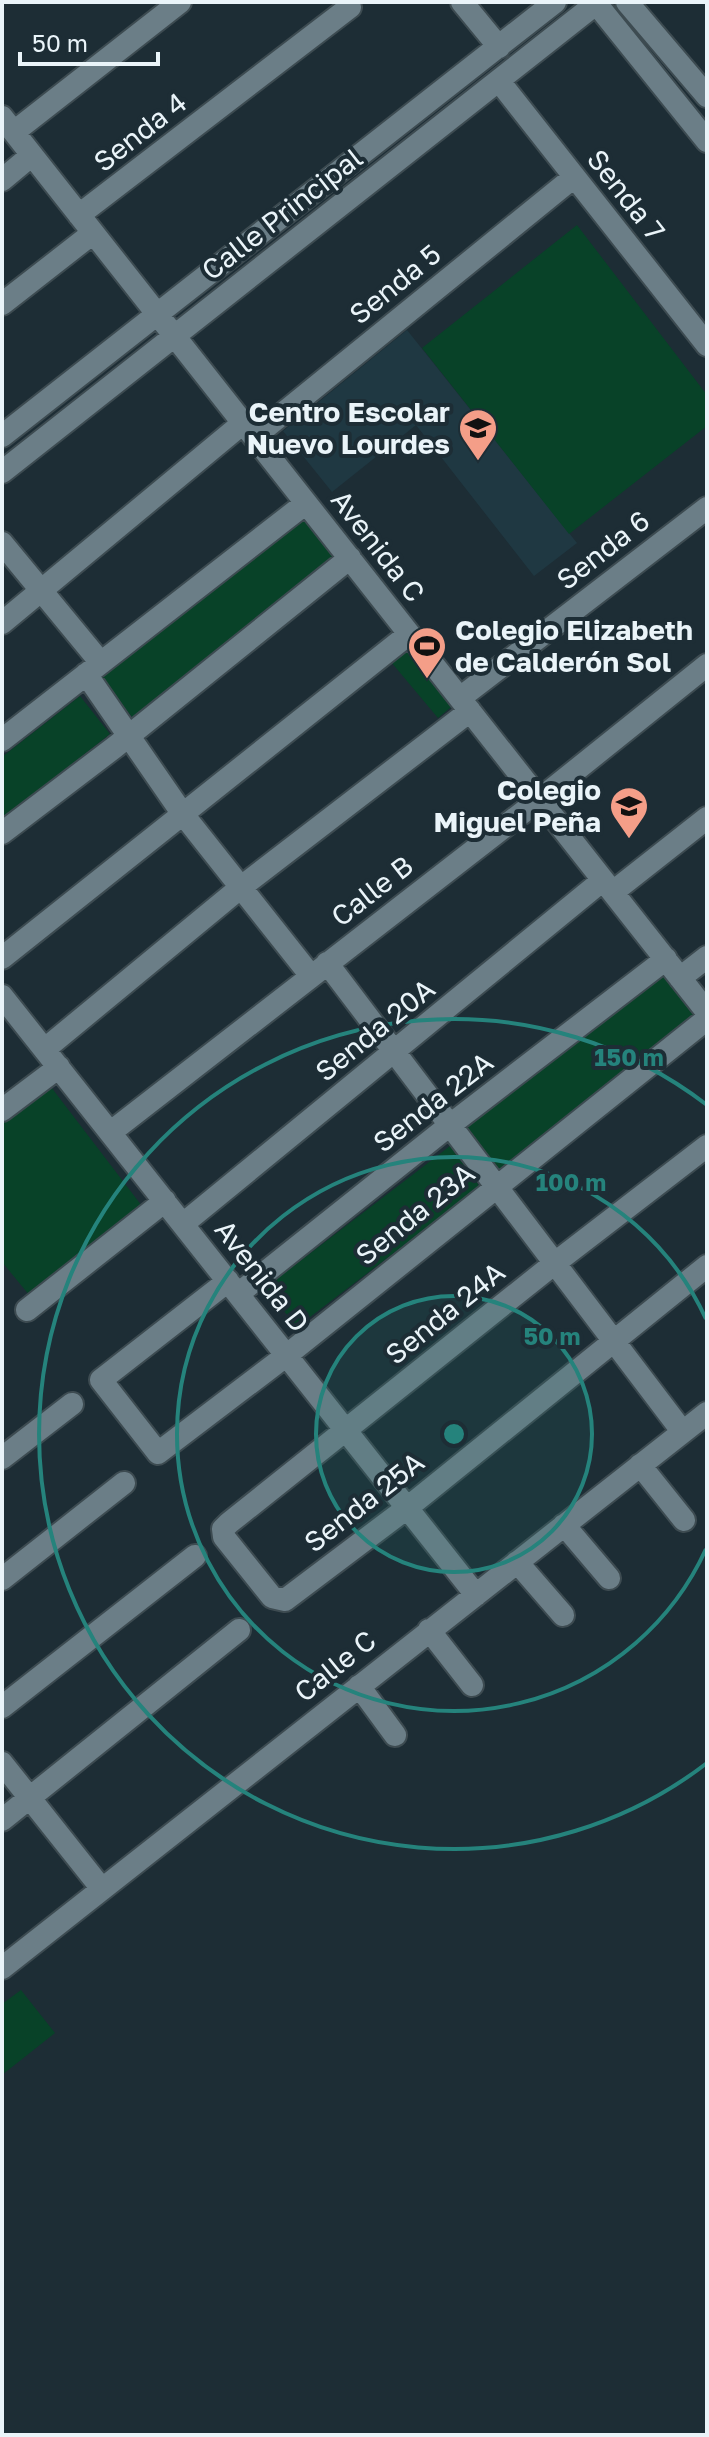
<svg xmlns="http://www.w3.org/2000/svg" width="709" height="2437" viewBox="0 0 709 2437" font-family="'Golos Text',sans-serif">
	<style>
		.built { fill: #1f3842 }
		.green { fill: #084228 }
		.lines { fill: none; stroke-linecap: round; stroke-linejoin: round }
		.minor-casing { stroke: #3d4b51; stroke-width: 26 }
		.minor { stroke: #6b7e87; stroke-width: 22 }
		.ring { fill: none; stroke: #25837c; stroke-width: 4 }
		.labels { text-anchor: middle; stroke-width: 8; stroke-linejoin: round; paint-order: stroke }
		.street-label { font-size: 28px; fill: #eaf4f9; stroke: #1d2d35 }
		.poi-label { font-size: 28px; font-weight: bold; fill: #eaf4f9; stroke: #1d2d35; text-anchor: end }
		.centre { fill: #25837c; stroke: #1d2d35; stroke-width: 4 }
		.ring-label { font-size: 24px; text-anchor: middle; font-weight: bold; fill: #25837c; stroke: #1d2d35; stroke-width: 8; stroke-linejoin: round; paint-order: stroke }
	</style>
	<rect width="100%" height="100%" fill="#1d2d35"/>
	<path class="built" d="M407 330 577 543 534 576 416 425 332 492 283 431Z"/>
	<path class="green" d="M577 225 707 395V426L569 534 422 348Z
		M305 511 341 557 136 722 98 674Z
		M418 640 462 698 438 718 391 662Z
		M80 696 110 734 2 819V757Z
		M665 973 699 1017 499 1173 464 1126Z
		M48 1083 145 1210 30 1296 2 1262V1120Z
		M450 1146 480 1187 297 1327 265 1288Z
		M21 1990 55 2033 2 2075V2004Z"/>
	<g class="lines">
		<g class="minor-casing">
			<path id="minor" d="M462 2 499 47
				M595 2 707 141
				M627 2 707 96
				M499 81 707 345
				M2 117 707 1012
				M14 132 180 2
				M2 180 32 155
				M79 215 350 7
				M2 304 93 233
				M2 436 555 2
				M254 437 574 177
				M2 472 598 2
				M2 543 101 663
				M2 623 243 423
				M86 674 182 813 311 976
				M460 698 707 508
				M2 740 306 503
				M2 833 115 747 350 558
				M613 892 707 818
				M2 958 409 634
				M327 963 682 1431
				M680 978 707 957
				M2 996 476 1595
				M45 1049 240 888 470 711
				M2 1110 59 1067
				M111 1132 540 799 707 665
				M707 1146 555 1263 229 1523 223 1529 224 1537 272 1597 285 1600 407 1508 707 1266
				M183 1224 603 880
				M228 1281 101 1380 158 1453 287 1355 707 1019
				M238 1294 450 1125 666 959
				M27 1310 165 1201
				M2 1458 72 1404
				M640 1465 684 1520
				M564 1525 609 1578
				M517 1562 563 1615
				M2 1579 124 1483
				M429 1630 472 1685
				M359 1686 395 1735
				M2 1707 195 1556
				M2 1763 102 1889
				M2 1820 239 1630
				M2 1968 707 1413"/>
		</g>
		<use href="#minor" class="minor"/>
	</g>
	<circle cx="454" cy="1434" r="138" fill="#25837c" fill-opacity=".12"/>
	<g class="ring">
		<circle cx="454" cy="1434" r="138"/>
		<path d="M706 1549A277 277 0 1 1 706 1319"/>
		<path d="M707 1763A415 415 0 1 1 707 1105"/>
	</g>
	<defs>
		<g id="school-pin" transform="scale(2)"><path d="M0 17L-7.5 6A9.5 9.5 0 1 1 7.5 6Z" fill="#f49e88" stroke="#1d2d35"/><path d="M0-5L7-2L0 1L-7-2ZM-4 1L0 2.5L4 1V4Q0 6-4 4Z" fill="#111"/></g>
		<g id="stadium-pin" transform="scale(2)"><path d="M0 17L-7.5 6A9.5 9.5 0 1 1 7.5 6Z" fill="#f49e88" stroke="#1d2d35"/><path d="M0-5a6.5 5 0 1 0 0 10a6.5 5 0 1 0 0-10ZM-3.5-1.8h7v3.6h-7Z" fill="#111"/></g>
	</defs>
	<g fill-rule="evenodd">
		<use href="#school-pin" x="478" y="428"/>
		<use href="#stadium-pin" x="427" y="646"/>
		<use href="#school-pin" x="629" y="806"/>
	</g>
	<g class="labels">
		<g class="street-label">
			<text transform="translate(140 132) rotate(-38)" y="10">Senda 4</text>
			<text transform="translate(626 195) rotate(52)" y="10">Senda 7</text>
			<text transform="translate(282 214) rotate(-38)" y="10">Calle Principal</text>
			<text transform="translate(395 284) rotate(-39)" y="10">Senda 5</text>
			<text transform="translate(378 546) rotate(52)" y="10">Avenida C</text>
			<text transform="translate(603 550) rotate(-38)" y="10">Senda 6</text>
			<text transform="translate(372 891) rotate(-38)" y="10">Calle B</text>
			<text transform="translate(375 1030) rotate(-39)" y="10">Senda 20A</text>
			<text transform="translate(433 1102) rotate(-38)" y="10">Senda 22A</text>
			<text transform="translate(415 1214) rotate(-39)" y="10">Senda 23A</text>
			<text transform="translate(262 1276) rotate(52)" y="10">Avenida D</text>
			<text transform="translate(445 1313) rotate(-39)" y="10">Senda 24A</text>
			<text transform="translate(364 1502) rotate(-38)" y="10">Senda 25A</text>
			<text transform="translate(335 1666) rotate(-39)" y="10">Calle C</text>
		</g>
		<g class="poi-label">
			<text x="450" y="422">Centro Escolar<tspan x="450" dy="32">Nuevo Lourdes</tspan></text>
			<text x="455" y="640" text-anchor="start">Colegio Elizabeth<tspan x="455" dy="32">de Calderón Sol</tspan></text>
			<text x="601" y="800">Colegio<tspan x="601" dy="32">Miguel Peña</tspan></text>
		</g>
	</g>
	<circle cx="454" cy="1434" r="12" class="centre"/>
	<g class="ring-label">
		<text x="629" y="1066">150 m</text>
		<text x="571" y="1191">100 m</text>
		<text x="552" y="1345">50 m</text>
	</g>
	<rect width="709" height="2437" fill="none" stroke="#eaf4f9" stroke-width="8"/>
	<path d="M20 52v12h138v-12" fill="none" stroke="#eaf4f9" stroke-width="4"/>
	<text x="32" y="52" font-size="24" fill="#eaf4f9" stroke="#1d2d35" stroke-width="6" paint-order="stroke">50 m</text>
</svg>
